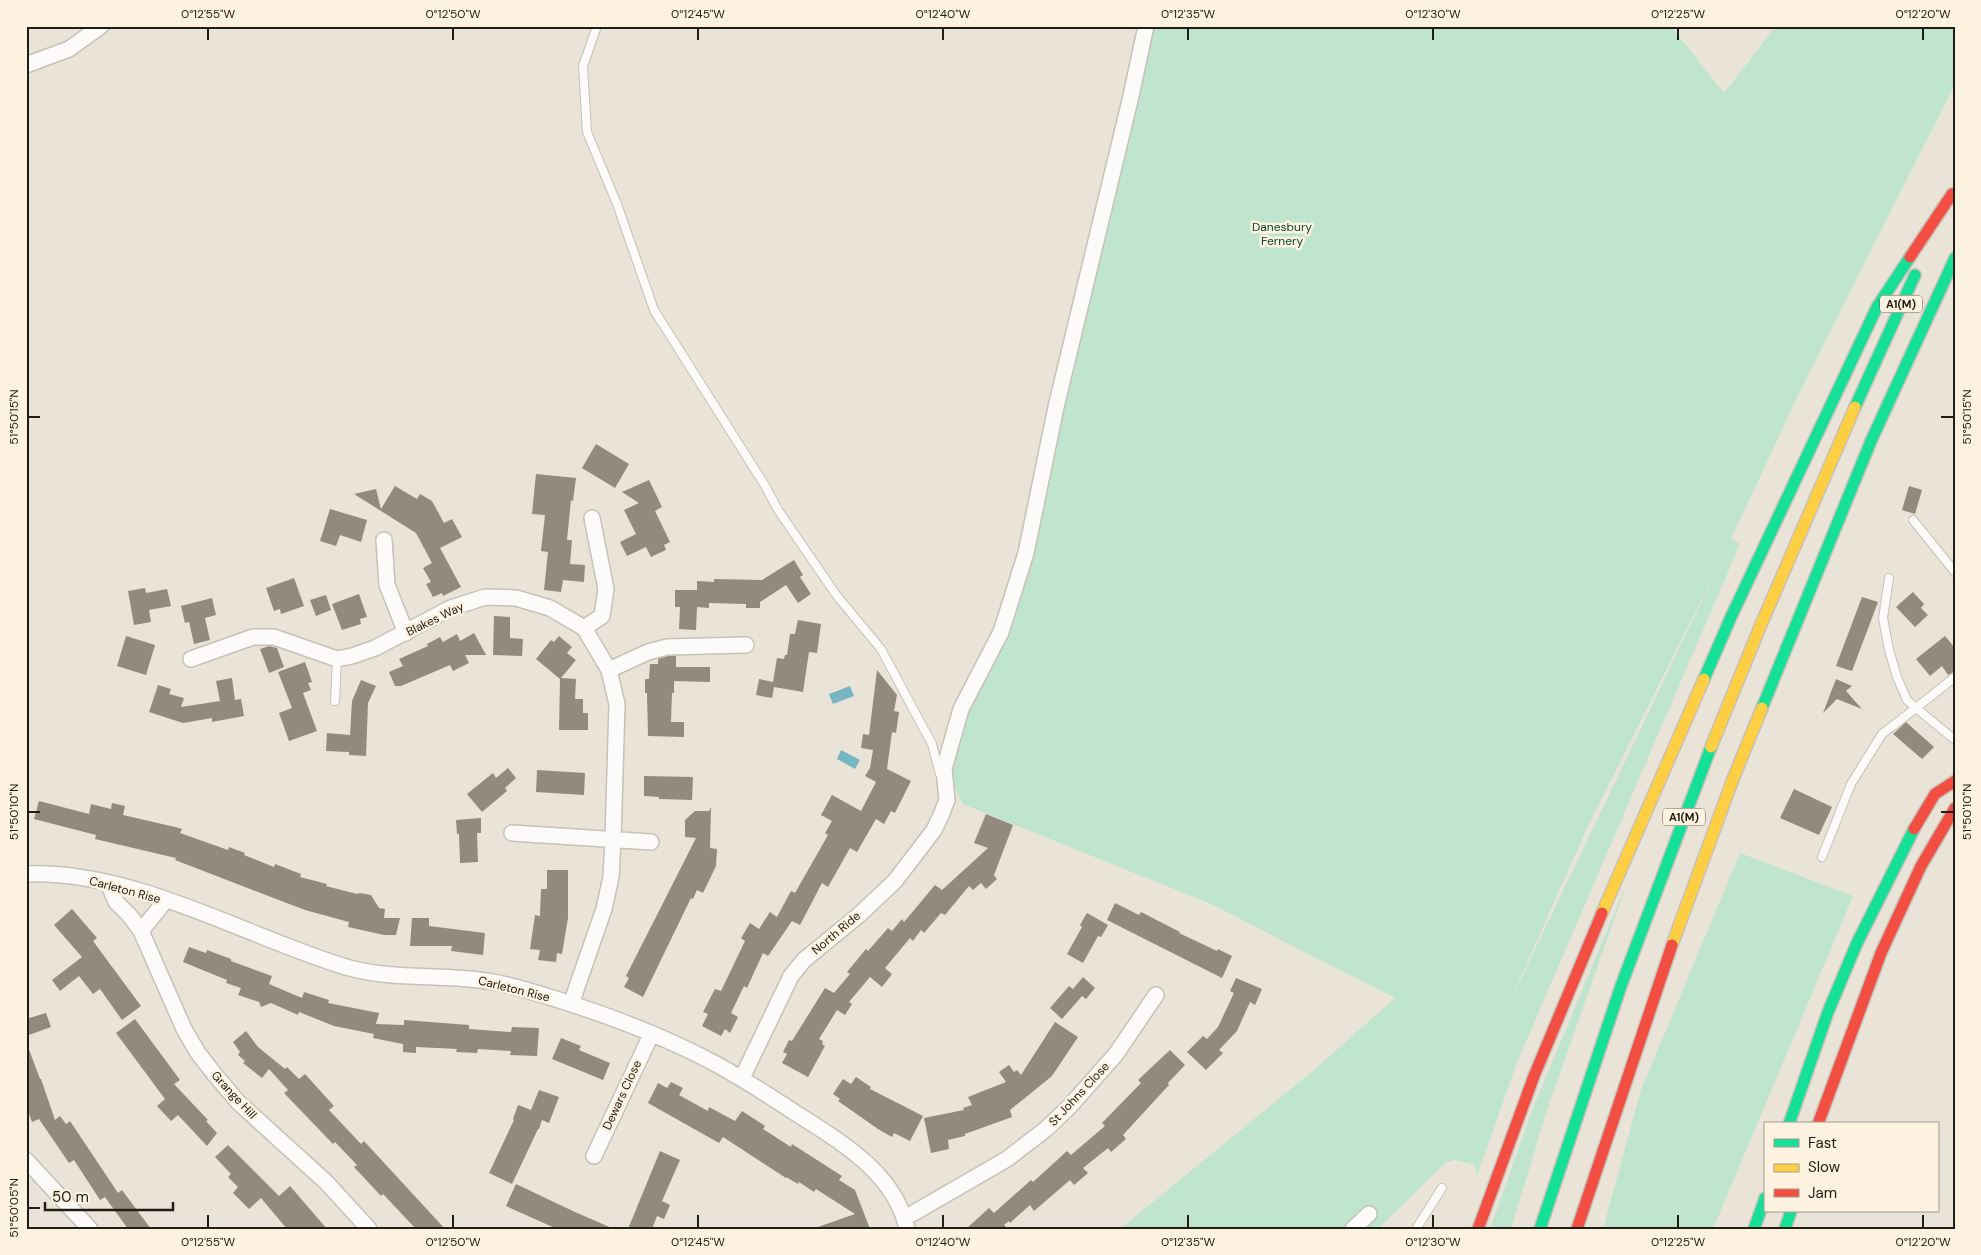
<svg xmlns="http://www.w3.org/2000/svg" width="1981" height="1255" viewBox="0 0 1981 1255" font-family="'DM Sans',sans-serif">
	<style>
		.green { fill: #c0e5ce; fill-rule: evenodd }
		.water { fill: #78b5c2 }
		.building { fill: #928a7c }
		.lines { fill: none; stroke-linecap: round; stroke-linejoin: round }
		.lane-casing { stroke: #c6c1b9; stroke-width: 10 }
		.street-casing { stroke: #c6c1b9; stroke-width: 18 }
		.fast-casing { stroke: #c6c1b9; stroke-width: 14 }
		.slow-casing { stroke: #c6c1b9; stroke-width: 14 }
		.jam-casing { stroke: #c6c1b9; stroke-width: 14 }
		.lane { stroke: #fcfbf9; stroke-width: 8 }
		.street { stroke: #fcfbf9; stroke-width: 15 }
		.fast { stroke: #16e098; stroke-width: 11 }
		.slow { stroke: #ffcf43; stroke-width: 11 }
		.jam { stroke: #f24e42; stroke-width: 11 }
		.ticks { fill: none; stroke: #201c16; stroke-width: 2 }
		.labels { text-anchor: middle; stroke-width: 5; stroke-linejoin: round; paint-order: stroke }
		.shield { fill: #fdf2df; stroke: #625c52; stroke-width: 1 }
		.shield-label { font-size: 11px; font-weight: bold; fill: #201c16 }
		.park-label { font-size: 12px; fill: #084832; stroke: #fdf2df }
		.street-label { font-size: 12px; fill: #201c16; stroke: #fdf2df }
		.neatline { fill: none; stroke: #201c16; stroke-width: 2 }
		.ticks-label { font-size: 12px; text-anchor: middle; fill: #201c16 }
	</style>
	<rect width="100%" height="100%" fill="#e9e3d8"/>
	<path class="green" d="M1143 26H1671L1724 93 1776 26H1955V84L1800 391 1731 539 1740 544 1516 1065 1477 1176 1475 1165 1455 1160 1445 1163 1378 1229H1120L1314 1070 1395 998 1211 904 963 804 944 769 1001 632ZM1711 581V582L1505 1012 1588 826Z
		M1740 853 1853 896 1713 1229H1603L1641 1090Z
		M1628 880 1546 1113 1511 1229H1490L1533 1108Z"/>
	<path class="water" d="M850 686 854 696 833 704 829 694Z
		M841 750 860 760 855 769 837 759Z"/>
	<path class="building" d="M596 444 629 464 615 488 582 468Z
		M536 474 576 478 573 501 571 500 567 540H572L570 564 585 565 584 582 563 580 561 592 544 590 548 552 541 551 545 515 532 514Z
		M649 480 662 507 655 511 670 542 664 545 666 550 651 557 646 547 627 556 620 542 636 534 624 510 639 503 622 492Z
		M395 486 417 499 420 494 432 501 444 523 452 519 462 537 440 548 461 587 443 596 442 593 433 597 426 584 431 582 423 568 432 563 416 533 354 494 376 489 381 509Z
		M1909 486 1922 490 1915 514 1902 510Z
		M330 509 367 520 361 542 340 535 336 546 320 541Z
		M794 560 803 575 800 577 811 594 798 603 786 585 760 602V608H746V604L709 603V608L697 607 696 630 679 629 680 607H675V590H697V581L714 582V579L762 580Z
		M294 578 304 606 281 614 280 609 274 611 266 588Z
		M145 588 146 593 167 589 171 606 149 610 151 622 134 625 128 591Z
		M1913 592 1924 604 1921 608 1928 615 1915 627 1896 607Z
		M359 594 367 617 360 619 361 624 342 630 332 604Z
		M326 595 331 610 316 616 310 600Z
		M1862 597 1878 602 1852 671 1836 666Z
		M212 598 216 615 205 618 210 640 194 644 189 622 185 623 181 606Z
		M494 616 510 617V638L523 639 522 656 493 655Z
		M798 620 821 624 817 653 809 652 803 692 774 687 772 698 756 695 759 679 773 682 777 658 784 659 785 655H787L790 634H795Z
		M474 633 486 655H465L469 663 453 671 450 665 401 686H395L389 672 403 666 399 659 428 646 427 644 440 637 443 642 457 634 460 641Z
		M126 636 155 645 146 675 117 666Z
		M559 636 572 647 567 653 576 660 561 678 576 679 575 699H583V713H588V730H559L560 679 536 659 551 640 554 642Z
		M1945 636 1955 648V671L1948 675 1942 666 1930 676 1916 659Z
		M269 646 277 648 284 667 269 673 260 649Z
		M668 656H676V667H710V682L674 681V693H672L671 722H684V737L648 736 647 693H645V679H649L650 664H658V659Z
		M305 662 312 682 308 683 311 690 303 693 317 731 289 741 279 713 292 708 278 672Z
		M877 670 897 695 894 711 899 712 896 733 892 732 887 769 911 781 895 813 891 811 884 824 876 819 857 852 850 848 828 887 822 883 800 925 792 921 768 956 763 953 747 988 744 986 731 1013 738 1017 730 1033 725 1029 721 1036 702 1026 708 1014 703 1012 715 989 721 991 745 941 741 938 750 923 759 929 770 912 777 917 791 891 795 893 828 835 825 833 832 821 821 815 832 795 861 811 876 782 865 776 870 768 873 750 861 748 863 734 869 735Z
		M232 678 235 700 241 699 244 716 212 722V718L183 723 149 712 158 685 171 689 169 694 184 698 181 707 220 701 216 681Z
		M1836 679 1852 686 1846 691 1862 709 1837 699 1823 713Z
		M361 680 376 686 368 703 366 756 349 755V752L326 751 327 733 350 735 352 701Z
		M1906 722 1934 747 1922 759 1893 734Z
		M508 768 516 778 505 788 507 791 482 812 467 794 493 773 496 778Z
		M537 770 585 773 584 795 536 792Z
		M644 776 693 777 692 800 659 799V797L644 796Z
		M1794 789 1832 807 1819 835 1780 818Z
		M39 801 89 814 91 804 111 809 112 803 125 806 123 815 175 827 182 829 180 833 228 850 229 847 245 853 244 855 274 867 275 864 301 874 300 877 327 884 326 886 357 894 360 893 371 895 379 908 385 909 384 918H400L396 935H384L348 927 349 922 305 910 175 860 176 858 95 839 96 835 34 819Z
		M711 807 710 848 717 849 716 866 703 893 697 890 693 899 691 898 643 997 624 987 629 978 626 976 696 838 685 837V820L695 811H709Z
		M986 814 1013 825 994 875 997 879 986 889 981 883 973 890 969 886 945 915 941 913 924 933 921 930 913 941 910 938 885 968 892 974 882 987 870 977 849 1002 852 1004 845 1015 837 1010 819 1039 823 1041 822 1044 825 1046 808 1077 782 1063 787 1054 783 1052 789 1040 792 1041 825 988 834 993 850 974 847 972 866 949 868 951 888 928 892 931 902 919 904 922 935 885 942 890 988 848 974 843Z
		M481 818V833H477L478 862 460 863 459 834H457L456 820Z
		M547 870H568V918L562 954 557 953 556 962 538 960 540 950 530 949 535 915 540 916 541 889H547Z
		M1115 903 1139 915 1141 912 1180 932 1179 933 1217 951 1218 949 1232 956 1222 978 1107 920Z
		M72 909 97 938 93 941 141 1006 122 1020 100 989 93 994 79 976 60 991 52 980 82 957 54 925Z
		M1087 913 1108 925 1101 937 1098 936 1083 963 1067 954 1082 927 1080 925Z
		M412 918H429V926L485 933 483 955 451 951 452 946H410Z
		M189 947 206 953 207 950 231 959V961L272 976 269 984 302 998 304 992 329 1000 328 1003 379 1013 376 1024 404 1025V1020L469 1025V1029L511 1032 512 1027 539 1028 537 1056 510 1055 511 1051 478 1049 477 1053 456 1052 457 1049 416 1047V1053L403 1052V1044L373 1038 374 1034 334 1026 299 1012 298 1015 271 1003 261 1007 259 1002 238 995 241 988 226 983 227 980 183 962Z
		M1083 977 1095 988 1086 999 1082 996 1062 1019 1050 1008 1069 986 1073 989Z
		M1236 978 1262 989 1255 1005 1250 1002 1237 1031 1219 1050 1223 1053 1206 1070 1187 1052 1203 1036 1207 1039 1218 1027 1234 993 1230 991Z
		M46 1013 51 1027 26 1036V1019Z
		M135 1019 180 1080 174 1084 208 1120 206 1121 217 1133 207 1146 178 1115 171 1121 157 1106 165 1099 116 1033Z
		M1055 1022 1078 1037 1052 1076 1010 1110 1012 1117 965 1134V1136L948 1140 949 1149 931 1153 924 1118 964 1110 963 1108 972 1105 968 1097 1006 1082 999 1072 1009 1065 1014 1072 1017 1070 1021 1075Z
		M246 1031 258 1047 285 1069 287 1067 299 1079 305 1074 334 1106 329 1110 361 1144 364 1141 445 1229H416L383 1194 381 1196 368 1182 354 1167 357 1165 335 1142 333 1144 284 1093 288 1090 269 1069 262 1078 243 1063 245 1061 238 1055 240 1052 233 1042Z
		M561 1038 581 1046 579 1050 610 1063 603 1080 552 1059Z
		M26 1047H28L40 1079H41L55 1120 60 1116 66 1124 70 1121 118 1193 122 1190 151 1229H128L105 1197 100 1200 74 1160 69 1163 39 1119 32 1122 26 1105Z
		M1170 1050 1185 1065 1168 1083 1169 1085 1123 1135 1126 1139 1111 1152 1108 1148 1083 1168 1088 1173 1074 1185 1070 1180 1034 1211 1030 1205 1010 1223 1009 1221 1004 1225 1008 1229H966L989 1208 994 1213 1031 1180 1033 1182 1067 1151 1071 1155 1105 1126 1102 1123 1141 1083 1138 1080Z
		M856 1077 871 1087 870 1089 923 1116 910 1141 894 1133 892 1137 878 1129 838 1101 840 1099 833 1094 843 1079 851 1084Z
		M671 1082 683 1088 679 1095 708 1111 709 1107 735 1121 742 1111 765 1126 763 1129 791 1147 792 1144 842 1176 839 1180 855 1190 870 1229H819L818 1227 855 1214 816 1189 814 1192 799 1182 798 1184 786 1177V1178L723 1137 719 1143 648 1103 658 1083 667 1088Z
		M539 1090 559 1097 549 1123 542 1120 539 1129H538L512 1184 489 1173 514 1120 513 1119 518 1105 531 1110Z
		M228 1145 279 1196 290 1186 327 1229H287L261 1198 249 1209 233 1193 238 1187 228 1177 231 1174 215 1157Z
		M660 1151 680 1160 662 1201 670 1205 664 1219 657 1216 652 1229H628Z
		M516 1184 575 1212 614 1229H557L506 1206Z"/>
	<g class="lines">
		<g class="lane-casing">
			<path id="lane" d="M597 26 583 66 587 132 617 204 654 310 764 484 778 510 837 596 881 649 932 744 940 774
				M1913 520 1955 572
				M1955 677 1916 708 1955 740
				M335 701 337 659
				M1822 857 1851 784 1882 734 1916 708 1907 700 1897 677 1889 650 1883 618 1889 578
				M1416 1229 1442 1188"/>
		</g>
		<g class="street-casing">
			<path id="street" d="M26 65 69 49 101 26
				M384 540 387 585 406 633
				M584 628 602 616 606 589 592 518
				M191 659 253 637H274L337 659 352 656 375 648 451 608 485 597 516 598 550 608 584 628 609 670 617 704 613 840 611 877 604 909 571 1004
				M609 670 648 652 667 647 746 645
				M512 833 651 842
				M26 874C135 870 244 936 346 967 394 981 444 973 493 982 515 986 537 993 559 1000 610 1016 667 1038 714 1063 742 1078 768 1095 794 1112 839 1141 895 1172 907 1229
				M108 883 116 902 130 916 141 931 184 1029 198 1053 215 1075 238 1102 326 1182 369 1229
				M141 931 166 900
				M742 1078 791 976 804 960 859 915 895 881 934 830 942 813 947 800 944 769 961 709 1001 632 1026 553 1056 407 1131 96 1146 26
				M594 1156 651 1035
				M26 1160 90 1229
				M905 1218 1007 1159 1046 1129 1070 1106 1116 1054 1156 995
				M1353 1229 1369 1214"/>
		</g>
		<g class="fast-casing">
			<path id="fast" d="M1855 407 1915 275
				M1704 679 1731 617 1877 307 1910 257
				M1762 708 1871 441 1955 258
				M1789 1124 1828 1012 1857 943 1914 829
				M1540 1229 1621 986 1711 747
				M1754 1229 1765 1198
				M1785 1229 1791 1211"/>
		</g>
		<g class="slow-casing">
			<path id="slow" d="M1711 747 1760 627 1855 407
				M1602 913 1704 679
				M1672 945 1733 779 1762 708"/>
		</g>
		<g class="jam-casing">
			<path id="jam" d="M1910 257 1952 194
				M1914 829 1935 794 1955 781
				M1818 1124 1881 953 1921 866 1955 808
				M1478 1229 1534 1076 1602 913
				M1577 1229 1672 945"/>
		</g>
		<use href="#lane" class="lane"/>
		<use href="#street" class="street"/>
		<use href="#fast" class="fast"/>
		<use href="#slow" class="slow"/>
		<use href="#jam" class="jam"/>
	</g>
	<path class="ticks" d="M208 28V40M453 28V40M698 28V40M943 28V40M1188 28V40M1433 28V40M1678 28V40M1923 28V40M28 417H40M1941 417H1954M28 812H40M1941 812H1954M28 1208H40M208 1215V1228M453 1215V1228M698 1215V1228M943 1215V1228M1188 1215V1228M1433 1215V1228M1678 1215V1228M1923 1215V1228"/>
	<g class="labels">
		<g class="shield">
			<rect x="1880" y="295.5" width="42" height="17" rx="4"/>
			<rect x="1663" y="808.5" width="42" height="17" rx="4"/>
		</g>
		<g class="shield-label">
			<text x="1901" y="308">A1(M)</text>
			<text x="1684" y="821">A1(M)</text>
		</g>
		<g class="park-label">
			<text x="1282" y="231">Danesbury<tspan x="1282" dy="14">Fernery</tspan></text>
		</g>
		<g class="street-label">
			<text transform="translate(435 619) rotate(-26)" y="4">Blakes Way</text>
			<text transform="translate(125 890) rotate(15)" y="4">Carleton Rise</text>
			<text transform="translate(836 933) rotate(-40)" y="4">North Ride</text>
			<text transform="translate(514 989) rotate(14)" y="4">Carleton Rise</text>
			<text transform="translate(1079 1094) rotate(-47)" y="4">St Johns Close</text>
			<text transform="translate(234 1095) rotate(47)" y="4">Grange Hill</text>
			<text transform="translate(622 1095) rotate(-65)" y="4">Dewars Close</text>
		</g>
	</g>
	<rect width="1981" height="1255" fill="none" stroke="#fdf2df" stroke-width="55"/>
	<rect x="1764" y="1122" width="175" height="90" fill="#fdf2df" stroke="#a59c8f"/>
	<rect x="1774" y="1139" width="25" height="8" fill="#16e098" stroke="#a59c8f"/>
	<text x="1808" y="1148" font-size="15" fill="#201c16">Fast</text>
	<rect x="1774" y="1164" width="25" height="8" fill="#ffcf43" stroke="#a59c8f"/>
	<text x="1808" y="1172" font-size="15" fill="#201c16">Slow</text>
	<rect x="1774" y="1189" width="25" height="8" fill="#f24e42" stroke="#a59c8f"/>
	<text x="1808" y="1198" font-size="15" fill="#201c16">Jam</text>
	<path d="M45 1202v8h128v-8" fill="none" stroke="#201c16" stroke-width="2.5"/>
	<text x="52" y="1202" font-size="15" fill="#201c16" stroke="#fdf2df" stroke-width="4" paint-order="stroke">50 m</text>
	<rect x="28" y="28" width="1926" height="1200" class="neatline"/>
	<g class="ticks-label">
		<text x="208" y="18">0°12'55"W</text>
		<text x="453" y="18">0°12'50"W</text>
		<text x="698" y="18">0°12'45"W</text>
		<text x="943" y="18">0°12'40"W</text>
		<text x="1188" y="18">0°12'35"W</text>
		<text x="1433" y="18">0°12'30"W</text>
		<text x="1678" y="18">0°12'25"W</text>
		<text x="1923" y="18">0°12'20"W</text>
		<text transform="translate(14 417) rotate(-90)" y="4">51°50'15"N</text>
		<text transform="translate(1967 417) rotate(-90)" y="4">51°50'15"N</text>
		<text transform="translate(14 812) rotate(-90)" y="4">51°50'10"N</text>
		<text transform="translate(1967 812) rotate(-90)" y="4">51°50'10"N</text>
		<text transform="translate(14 1208) rotate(-90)" y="4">51°50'05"N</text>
		<text x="208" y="1246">0°12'55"W</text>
		<text x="453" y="1246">0°12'50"W</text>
		<text x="698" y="1246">0°12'45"W</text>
		<text x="943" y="1246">0°12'40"W</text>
		<text x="1188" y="1246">0°12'35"W</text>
		<text x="1433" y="1246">0°12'30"W</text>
		<text x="1678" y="1246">0°12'25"W</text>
		<text x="1923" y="1246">0°12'20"W</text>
	</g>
</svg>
